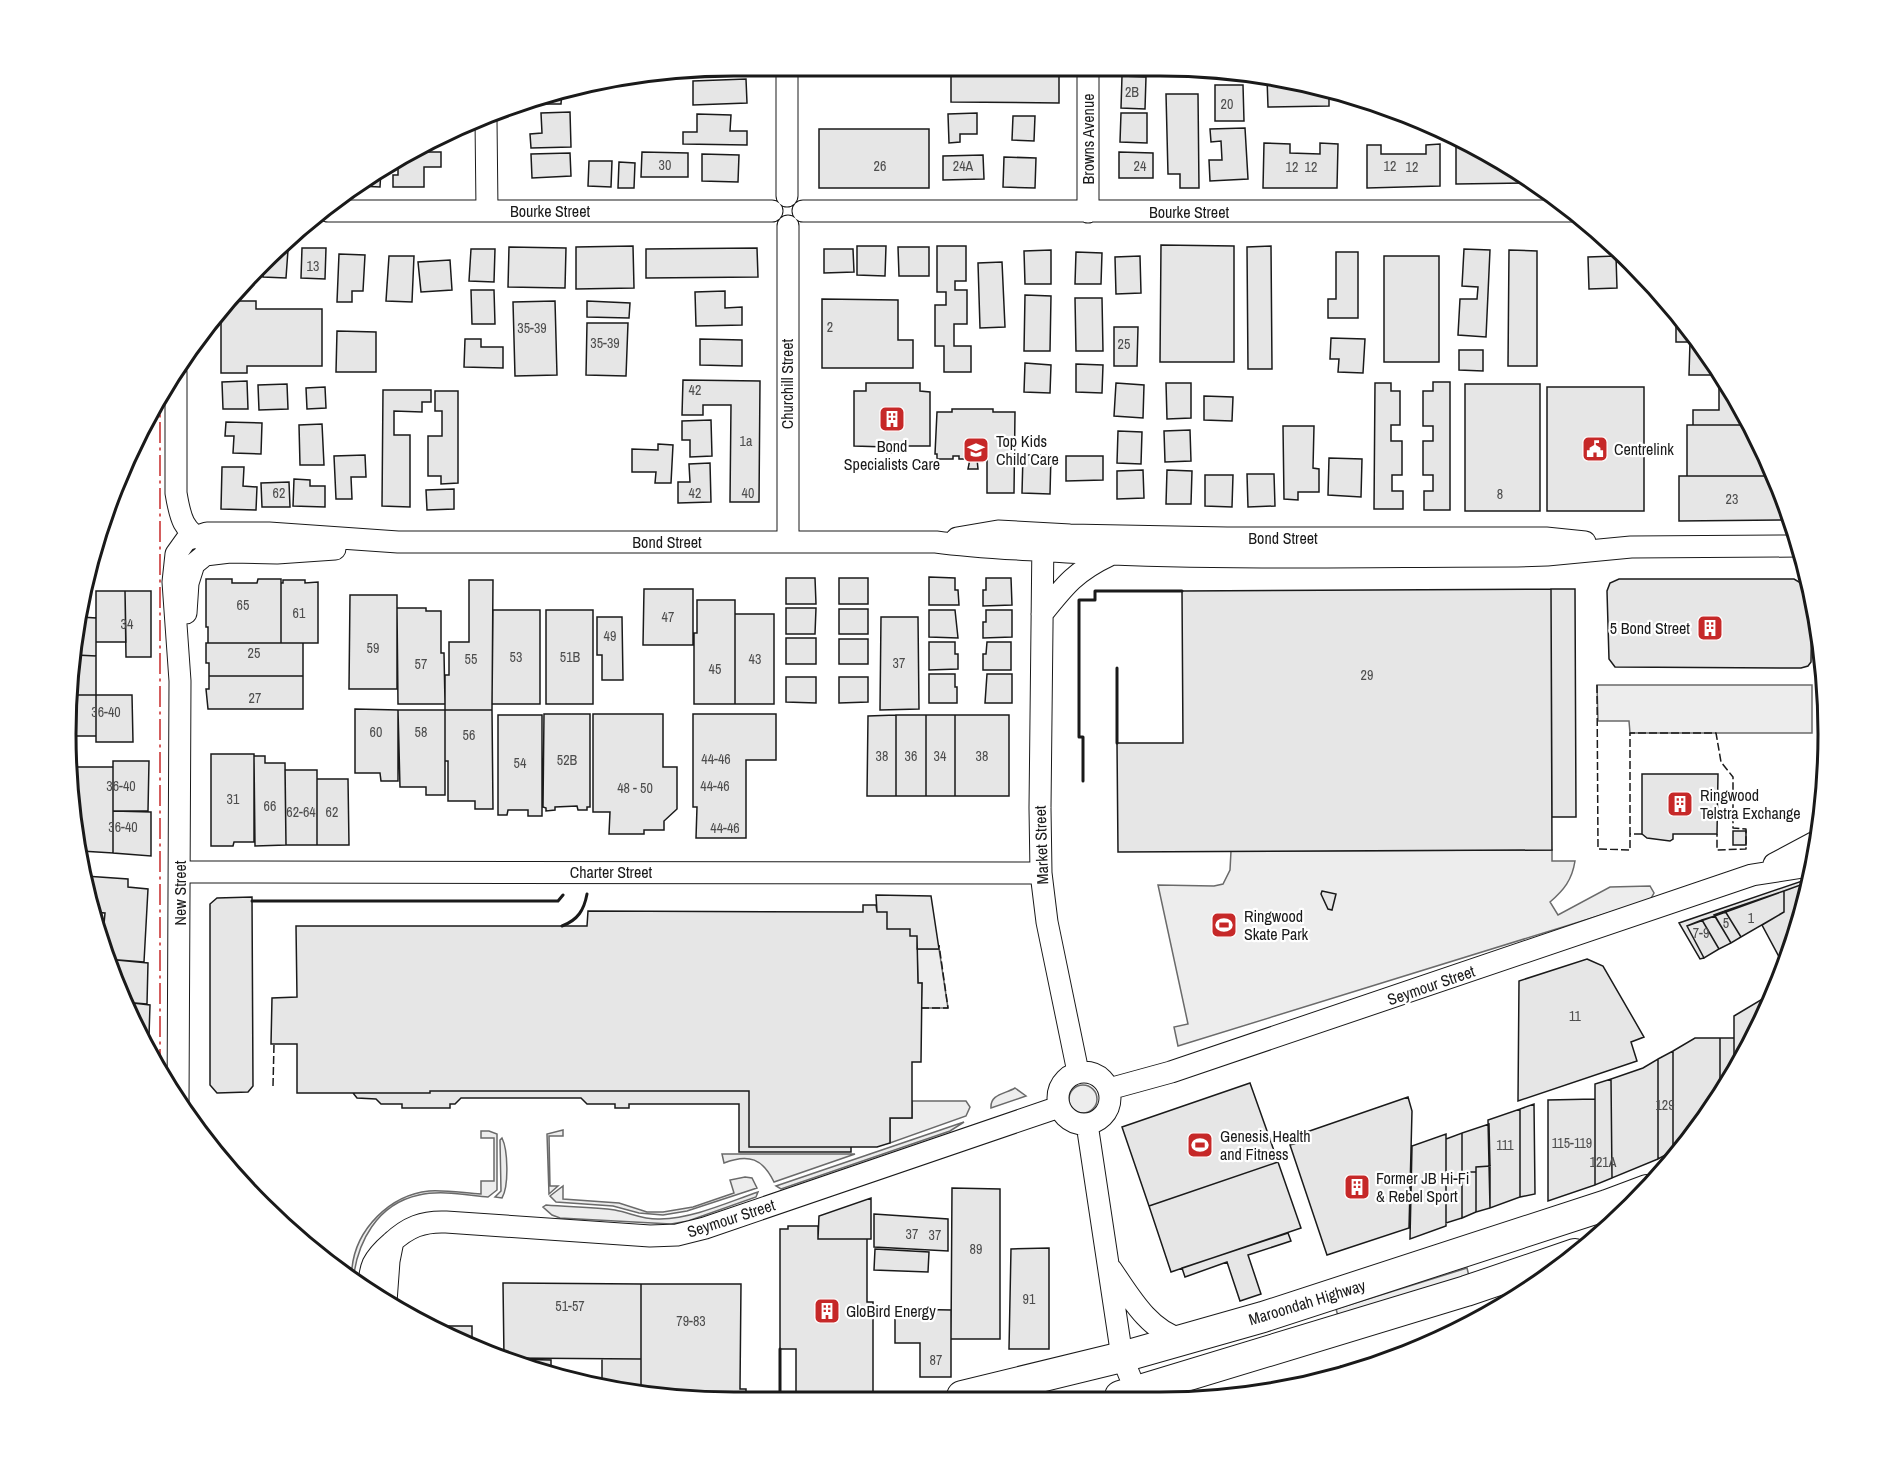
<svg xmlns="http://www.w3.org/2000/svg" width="1895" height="1468" viewBox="0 0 1895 1468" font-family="'Archivo Narrow',sans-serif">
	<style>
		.green { fill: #ededed; stroke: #6a6a6a; stroke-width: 1.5 }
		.building { fill: #e6e6e6; stroke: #1a1a1a; stroke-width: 1.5 }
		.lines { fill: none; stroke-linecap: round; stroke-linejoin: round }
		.minor-casing { stroke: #1a1a1a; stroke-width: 23 }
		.highway-casing { stroke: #1a1a1a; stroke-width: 32 }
		.minor { stroke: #fff; stroke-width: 21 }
		.highway { stroke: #fff; stroke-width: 30 }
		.fence { stroke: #1a1a1a; stroke-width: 1.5; stroke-dasharray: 8 3; stroke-linecap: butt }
		.wall { stroke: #1a1a1a; stroke-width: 3 }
		.power { stroke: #c62828; stroke-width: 1.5; stroke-dasharray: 21 4.5 3 4.5; stroke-linecap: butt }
		.labels { text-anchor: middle; stroke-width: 4.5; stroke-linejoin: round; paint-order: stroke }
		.number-label { font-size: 14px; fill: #4d4d4d }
		.street-label { font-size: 16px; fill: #1a1a1a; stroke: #fff }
		.poi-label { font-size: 16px; fill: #1a1a1a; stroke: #fff; text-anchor: start }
		.rim { fill: none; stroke: #1a1a1a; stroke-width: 3 }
	</style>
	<rect width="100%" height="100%" fill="#fff"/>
	<path class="green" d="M1597 685H1812V733H1630L1629 721H1598Z
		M1552 850V861H1575C1572 880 1564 890 1550 902L1558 915 1610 887 1650 886 1654 893 1650 900 1178 1046 1174 1027 1188 1024 1158 885 1214 886 1223 884 1230 870 1231 851Z
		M917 949H939L948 1008H921L922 983H918Z
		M1069 1099a14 14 0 1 1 28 0a14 14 0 1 1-28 0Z
		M1015 1088 1026 1096 991 1108C990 1094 1005 1094 1015 1088Z
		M912 1101H966L970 1107 966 1116 890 1143V1118H912Z
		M964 1122 950 1131 781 1189 776 1186Z
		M563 1130V1136H549L550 1186H558L549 1194 547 1134Z
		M481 1131H489L497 1134V1190L488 1197C466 1195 441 1190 419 1195 377 1204 357 1242 353 1281L346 1276V1268H352C356 1229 390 1195 429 1191 447 1190 464 1193 481 1194V1181H494V1138H481Z
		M502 1138C508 1150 509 1186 502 1198L495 1197 501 1191 500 1140Z
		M722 1154H855L774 1182C763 1159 749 1153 724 1163Z
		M745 1177 752 1178 757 1188 687 1211 663 1215 639 1213 613 1206 556 1202 550 1196 563 1186V1199L619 1203 647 1212H663L693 1207 734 1193 730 1180Z
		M758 1192 756 1197 688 1221 671 1224 560 1218 552 1215 543 1207 546 1205C569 1207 593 1207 615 1210 631 1213 644 1220 660 1219 694 1218 726 1203 758 1192Z
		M1467 1268 1469 1276 1338 1316 1336 1309Z"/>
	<path class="building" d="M951 67H1059V103L951 102Z
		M1211 68 1240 73 1238 77 1211 76Z
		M1122 76 1146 77 1145 109 1121 108Z
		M1267 78 1329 88V106L1268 107Z
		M746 79 747 103 693 105V81Z
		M1215 85H1243L1244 121H1215Z
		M562 89 561 104H527V103Z
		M1166 94H1198L1199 188H1180V174H1168Z
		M570 112 571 147 531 148 530 134 542 133 541 113Z
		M977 113V134H960V142L949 143 948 114Z
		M1121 113H1147V143L1120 142Z
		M697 114 731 115 730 131H747V145L683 144V132H697Z
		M1013 116H1035L1034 141 1012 140Z
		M1245 128 1248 179 1210 181 1209 160H1222L1221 141 1211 142 1210 129Z
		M819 129H929V188H819Z
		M1456 135H1457L1534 183 1456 184Z
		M1264 143 1290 144V153L1320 154V143L1338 144 1337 188H1263Z
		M1440 144V186L1367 188V145H1381V154H1426V145Z
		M409 152H441V167H424V187H393V175H398V157Z
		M642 152 688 153V177H641Z
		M1119 152 1153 153V178H1119Z
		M570 153 571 176 532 178 531 154Z
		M702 154 739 155 738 182 702 181Z
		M983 155 984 179 943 180V156Z
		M1004 157 1036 158 1035 188 1003 187Z
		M589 161H612L611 187 588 186Z
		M619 162 635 163 634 188H618Z
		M381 170 380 187 360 186Z
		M1161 245 1234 246V362H1160Z
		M633 246 634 288 576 289V247Z
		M857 246H886L885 276 857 275Z
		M937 246H966V281H955V290H967V324H954V346H971V372H944V346H935V305H946V292H937Z
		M1271 246 1272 369H1248L1247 247Z
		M509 247 566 248 565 288 508 287Z
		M898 247H929V276H899Z
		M302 248H326L325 279 301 278Z
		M757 248 758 277 646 278V249Z
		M471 249H495L494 282 469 281Z
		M824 249H853L854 272 824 273Z
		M1464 249 1490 250 1486 337 1458 335 1460 299H1477L1478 287 1462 286Z
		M277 250H288L286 278 263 277 264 260Z
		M1051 250V284H1025L1024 251Z
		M1509 250 1537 251V366H1508Z
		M1076 252 1102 253 1101 284H1075Z
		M1336 252H1358V318H1328V299H1336Z
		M339 254 365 255 363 291H352V302H337Z
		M389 256H414L412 302 386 301Z
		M1140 256 1141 293 1116 294 1115 257Z
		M1384 256H1439V362H1384Z
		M1616 256 1617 288 1589 289 1588 257Z
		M450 260 452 290 421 292 418 262Z
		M1002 262 1005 327 980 328 978 263Z
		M471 290H494L495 324H472Z
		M725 291V308L742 307V325L696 326 695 292Z
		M1025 295 1051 296 1050 351H1024Z
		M1075 298H1102L1103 351H1076Z
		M822 299 898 300V340H913V368H822Z
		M232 301H256V309H322V366H247V373H221V314Z
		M555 301 557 375 515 376 513 302Z
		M587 301 630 303 629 318 587 317Z
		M1676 314 1717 363 1723 375H1689L1690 342H1676Z
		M587 323H628L626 376 586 375Z
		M1114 327H1138L1137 366H1114Z
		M337 331 376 332V372H336Z
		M1331 338 1365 339 1363 373 1338 372 1339 359H1330Z
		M465 339H481V347H503V368L464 367Z
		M700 339 742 340V366L700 365Z
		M1459 350H1483V371L1459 370Z
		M1025 363 1051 365 1050 393 1024 392Z
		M1076 364 1103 365 1102 393 1076 392Z
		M1719 375H1723L1750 425H1693V410H1719Z
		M683 380 760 381 759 502H730L731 405H703V415H682Z
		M247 381 248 409H223L222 382Z
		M1433 382H1450V510H1424V491H1433V475H1423V441H1433V426H1423V391H1433Z
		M866 383H920V391L930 392V446H900V453H887V447L854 446V391H866Z
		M1116 383 1144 385 1143 418 1114 416Z
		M1166 383H1191V418L1167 419Z
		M1375 383H1391V391H1400V425H1391V441H1402V475H1392V491H1403V509H1374Z
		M287 384 288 409 259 410 258 385Z
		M1465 384H1540V511H1465Z
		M325 387 326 408 307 409 306 388Z
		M1547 387H1644V511H1547Z
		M383 390H431V402H422V412L394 411V435H410V507L382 506Z
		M435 391H458V483L441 484V476H428V436H442V411H435Z
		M1204 396 1233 397 1232 421 1204 420Z
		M952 409H993V412H1015L1014 493H987V459H977L978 469H968L970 459H959V456H953V459H937V454H935L937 412H952Z
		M711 420 712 456 690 457V440H682V421Z
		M226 422 262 423 261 454 233 453 234 436H225Z
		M322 424 324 465H300L299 425Z
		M1687 425H1750L1777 476H1687Z
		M1283 426H1314L1313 468 1319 469V492H1298V500L1284 499Z
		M1190 430 1191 461 1165 462 1164 431Z
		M1118 431 1142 432 1141 464 1117 463Z
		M658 444 673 445 671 483H655L656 472H632V449L658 450Z
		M365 455 366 477H351L352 499H336L334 456Z
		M1023 455H1051L1050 494 1022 493Z
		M1066 456H1103V480L1066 481Z
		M1329 458 1362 459 1361 497 1328 495Z
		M710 463 711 502 678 503V482H690L689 464Z
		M222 467H244L243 486 257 487 256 510 221 509Z
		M1143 470 1144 498 1117 499V471Z
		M1167 470 1192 471 1191 504H1166Z
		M1247 474H1274L1275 506 1248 507Z
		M1205 475H1233L1232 507 1205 506Z
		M1679 476H1777L1791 520 1679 521Z
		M294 479 310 480V486H325V507L293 506Z
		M289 482 290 507H262L261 483Z
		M454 489V509L427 510 426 490Z
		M929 577 955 578V590H958L959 605H929Z
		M786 578H815L816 604H786Z
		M839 578H868V604H839Z
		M986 578H1011L1012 605 983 606V590H986Z
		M206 579H232V583H257L258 579H281V643H208V627H206Z
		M1619 579H1794L1806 586 1812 597 1811 662 1808 666 1801 668 1615 667 1609 659 1607 591 1610 583Z
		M283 580H305V583L318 582V643H281V583H283Z
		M469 580H493L492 710H445V675H449V642H469Z
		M644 589H693V645H643Z
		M1551 589 1552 850 1118 852 1117 743H1183L1182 591Z
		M1551 589H1575L1576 817H1552Z
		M96 591H125L126 642H96Z
		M125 591H151V657H126Z
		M350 595H397V689H349Z
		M697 600H735V704H694V633H697Z
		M397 608H426V611H441V653H444L445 704H398Z
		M786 608H816L815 634H786Z
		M839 609H868V634H839Z
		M493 610H540V704H492Z
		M546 610H593V704H546Z
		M929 610H955L958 638 929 637Z
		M986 610H1012V637L983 638V622H986Z
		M735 614H774V704H735Z
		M81 617 96 618V656L76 655Z
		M597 617H622L623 680H602V655H597Z
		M881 617H918L919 709 880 710Z
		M786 638H816V664H786Z
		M839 639H868V664H839Z
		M929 642H955V654H958V669L929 670Z
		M987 642H1011V670H983V654H986Z
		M206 643H303V676H209V663H206Z
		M76 655 96 656V695H71Z
		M929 674H955V687H957V703H929Z
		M987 674H1012V703H985Z
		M209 676H303V709H208L206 689H209Z
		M786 677H816V703L786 702Z
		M839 677H868V702L839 703Z
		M71 695H96V736H66Z
		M96 695H132L133 742H96Z
		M355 709 398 710V781H381L380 773H355Z
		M398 710H445V795H426V787H400Z
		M445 710H492L493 809H475V801H448V761H445Z
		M544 714H590V807H587V810H578L577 806 555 807V810L546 811V808L543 807Z
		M593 714H663V767H677V809L664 821V830H644V834H609L610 812H593Z
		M693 714H776V760H746V838H696L697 807H693Z
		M498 715H542V816H528V810H508L507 815H498Z
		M896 715V796H867L868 716Z
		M896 715H926V796H896Z
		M926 715H955V796H926Z
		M955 715H1009V796H955Z
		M211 754H254V842H234L233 846H211Z
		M254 756H265V763H285L286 845 255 846Z
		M113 761H149L148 811H113Z
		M70 767H113V853L81 851Z
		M285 770H317V845H286Z
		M1642 774H1718L1717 834H1673V839L1670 841 1647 838 1642 834Z
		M317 779H348L349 845H317Z
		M113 811 151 812V856L113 853Z
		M1733 831H1746V845H1733Z
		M85 876 128 879V887L148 889 144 962 106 959 102 946 105 913 91 912Z
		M1805 880 1810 884 1809 889 1803 884 1687 926 1704 958 1700 959 1679 923Z
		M1803 884 1809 889 1785 968 1762 925 1784 912V891Z
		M1322 891 1336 894 1332 910 1328 909 1321 894Z
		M1784 891V912L1741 937 1725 911Z
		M876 895 931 896 939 949H917V936H910V929H887V912H877Z
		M252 897 253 1086 248 1092 217 1093 210 1085V904L217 898Z
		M863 905H876L877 912H887V929H910V936H917L918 983H922L921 1062H912V1118H890V1143L877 1147H749V1091H430V1093H297V1044H271L272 998 297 997 296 926H587L588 911 863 912Z
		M1725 911 1741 937 1731 943 1714 915Z
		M1715 916 1731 943 1719 949 1702 920Z
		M1702 920 1719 949 1704 958 1687 926Z
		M106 959 148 963 147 1004 123 1002 117 990Z
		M1587 959 1603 966 1644 1037 1631 1042 1637 1061 1518 1101 1519 981Z
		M1764 998V1015L1734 1072V1016Z
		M124 1002 150 1005 149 1036 141 1035Z
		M1695 1038H1720V1098L1684 1144 1673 1151V1051Z
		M1720 1038H1734V1072L1720 1098Z
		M1673 1051V1151L1658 1159V1059Z
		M1658 1059V1159L1612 1178 1611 1079 1643 1068Z
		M1611 1079 1612 1178 1595 1185V1084Z
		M1250 1083 1278 1162 1149 1206 1122 1127Z
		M430 1091H749V1147H851V1152H739V1104H629V1108H615V1104H587L581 1098H461L455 1104H450V1108H402V1104H381L376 1099 357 1098 353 1093H430Z
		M1408 1097 1412 1111 1409 1228 1327 1255 1290 1145 1297 1143 1295 1136Z
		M1595 1099V1185L1548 1201V1100Z
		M1534 1104 1535 1194 1520 1197V1109Z
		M1520 1109V1197L1490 1208 1488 1120Z
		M1489 1124 1490 1166 1476 1167V1172H1462V1133Z
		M1462 1133V1218L1446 1223V1139Z
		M1446 1134V1226L1410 1239 1412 1146Z
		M1278 1162 1301 1228 1171 1272 1149 1206Z
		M1490 1166V1208L1476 1212V1167Z
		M1462 1172H1476V1212L1462 1218Z
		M952 1188 1000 1189V1339H951Z
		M871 1198V1239H818L819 1216Z
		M874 1214 948 1219V1251L874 1247Z
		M788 1226H818V1239H867V1302H873V1396H796V1349H780V1229H788Z
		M1288 1233 1291 1241 1248 1255 1261 1294 1240 1301 1227 1262 1185 1277 1182 1268Z
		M1049 1248V1349H1009L1011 1249Z
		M875 1249 929 1252 928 1272 874 1270Z
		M503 1283 641 1284V1359L504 1358Z
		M641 1284H741L740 1389H746V1396L641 1395Z
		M895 1309 951 1310V1377H920V1343H895Z
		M432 1326H472V1348Z
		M1453 1328 1376 1366 1373 1367V1357Z
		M507 1359 551 1360V1371Z
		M602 1359H641V1395L602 1384Z
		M1373 1365V1367L1341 1375V1366Z"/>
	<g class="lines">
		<g class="minor-casing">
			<path id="minor" d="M787 66V196
				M1088 67V212
				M486 120 487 210
				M328 211H772
				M803 211H1575
				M788 226V542
				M176 373V493C180 517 183 532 206 542
				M1043 536 1040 808 1041 873 1047 922 1078 1072
				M957 538 998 531 1070 535 1227 538H1546L1585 542
				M186 613 188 583 194 564 205 555 230 552 277 553 335 549
				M1042 614C1065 585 1076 571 1110 555
				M1774 864 1819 840
				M180 872 1041 873
				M1058 1098a26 26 0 1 1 52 0a26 26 0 1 1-52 0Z
				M1109 1089 1171 1072 1752 875 1816 865
				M178 1105 180 681 173 582 176 554 186 540 207 533H269L398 542H936C980 548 1023 549 1067 552 1217 560 1367 556 1517 556L1547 555 1631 547 1799 546
				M1087 1124 1122 1357 1138 1396
				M1111 1269C1129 1295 1148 1330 1181 1339
				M368 1292C369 1283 369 1273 373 1264 377 1256 384 1249 391 1243 408 1227 423 1221 446 1222L650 1236 677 1235 705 1228 1059 1107
				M386 1302 389 1261 393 1241"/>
		</g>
		<g class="highway-casing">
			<path id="highway" d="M962 1396 1122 1357 1263 1317 1607 1205 1647 1190
				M1120 1396 1466 1291 1575 1254"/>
		</g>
		<use href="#minor" class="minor"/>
		<use href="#highway" class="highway"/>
		<path class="fence" d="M1597 685 1598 849 1630 850V834
			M1642 834H1630V733H1716L1721 762 1733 777V828L1746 829V849L1717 850V834
			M921 1008H948L939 945
			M273 1086 274 1044"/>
		<path class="wall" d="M1117 668V743
			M1083 781V737H1079V600H1095V591H1182
			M252 901H558L563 895
			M562 926C578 920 584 910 587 894
			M780 1396V1349"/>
		<path class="power" d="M160 1070V394"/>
	</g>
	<defs>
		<g id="building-square" transform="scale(1.35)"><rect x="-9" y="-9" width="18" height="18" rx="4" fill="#c62828" stroke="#fff"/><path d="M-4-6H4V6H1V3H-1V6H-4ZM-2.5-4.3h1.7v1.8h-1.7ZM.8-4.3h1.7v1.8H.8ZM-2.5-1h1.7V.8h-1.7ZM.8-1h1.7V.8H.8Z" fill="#fff"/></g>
		<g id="civic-square" transform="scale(1.35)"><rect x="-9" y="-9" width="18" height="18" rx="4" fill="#c62828" stroke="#fff"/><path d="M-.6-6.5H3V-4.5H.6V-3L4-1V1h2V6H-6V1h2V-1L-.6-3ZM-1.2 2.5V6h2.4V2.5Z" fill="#fff"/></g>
		<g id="school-square" transform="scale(1.35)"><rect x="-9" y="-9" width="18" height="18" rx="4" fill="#c62828" stroke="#fff"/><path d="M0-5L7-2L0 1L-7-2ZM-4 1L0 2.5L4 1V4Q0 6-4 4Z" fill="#fff"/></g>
		<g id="stadium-square" transform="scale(1.35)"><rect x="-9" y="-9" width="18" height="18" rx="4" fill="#c62828" stroke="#fff"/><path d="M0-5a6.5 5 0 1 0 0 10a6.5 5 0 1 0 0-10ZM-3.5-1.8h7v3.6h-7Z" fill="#fff"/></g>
	</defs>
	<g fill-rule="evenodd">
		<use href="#building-square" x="892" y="419"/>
		<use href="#civic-square" x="1595" y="449"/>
		<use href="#school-square" x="976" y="450"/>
		<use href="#building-square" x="1710" y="628"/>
		<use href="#building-square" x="1680" y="804"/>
		<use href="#stadium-square" x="1224" y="925"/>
		<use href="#stadium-square" x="1200" y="1145"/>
		<use href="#building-square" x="1357" y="1187"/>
		<use href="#building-square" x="827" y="1311"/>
	</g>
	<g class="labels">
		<g class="number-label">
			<text x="1132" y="97">2B</text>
			<text x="1227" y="109">20</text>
			<text x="665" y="170">30</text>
			<text x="880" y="171">26</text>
			<text x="963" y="171">24A</text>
			<text x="1140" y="171">24</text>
			<text x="1390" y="171">12</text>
			<text x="1292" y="172">12</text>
			<text x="1311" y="172">12</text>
			<text x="1412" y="172">12</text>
			<text x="313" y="271">13</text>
			<text x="830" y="332">2</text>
			<text x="532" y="333">35-39</text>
			<text x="605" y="348">35-39</text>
			<text x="1124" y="349">25</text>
			<text x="695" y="395">42</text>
			<text x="746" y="446">1a</text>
			<text x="279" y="498">62</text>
			<text x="695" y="498">42</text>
			<text x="748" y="498">40</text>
			<text x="1500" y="499">8</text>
			<text x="1732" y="504">23</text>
			<text x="243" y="610">65</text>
			<text x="299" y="618">61</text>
			<text x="668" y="622">47</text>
			<text x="127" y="629">34</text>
			<text x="610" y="641">49</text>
			<text x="373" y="653">59</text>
			<text x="254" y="658">25</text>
			<text x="516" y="662">53</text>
			<text x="570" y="662">51B</text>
			<text x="471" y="664">55</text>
			<text x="755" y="664">43</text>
			<text x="899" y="668">37</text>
			<text x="421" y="669">57</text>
			<text x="715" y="674">45</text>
			<text x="1367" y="680">29</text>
			<text x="255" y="703">27</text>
			<text x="106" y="717">36-40</text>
			<text x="376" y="737">60</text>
			<text x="421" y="737">58</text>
			<text x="469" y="740">56</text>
			<text x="882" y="761">38</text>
			<text x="911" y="761">36</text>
			<text x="940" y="761">34</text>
			<text x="982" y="761">38</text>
			<text x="716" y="764">44-46</text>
			<text x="567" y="765">52B</text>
			<text x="520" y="768">54</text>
			<text x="121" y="791">36-40</text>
			<text x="715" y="791">44-46</text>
			<text x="635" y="793">48 - 50</text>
			<text x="233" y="804">31</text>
			<text x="270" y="811">66</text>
			<text x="301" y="817">62-64</text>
			<text x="332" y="817">62</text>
			<text x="123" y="832">36-40</text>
			<text x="725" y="833">44-46</text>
			<text x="1751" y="923">1</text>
			<text x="1726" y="928">5</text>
			<text x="1701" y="938">7-9</text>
			<text x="1575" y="1021">11</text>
			<text x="1665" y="1110">129</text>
			<text x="1572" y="1148">115-119</text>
			<text x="1505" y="1150">111</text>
			<text x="1603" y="1167">121A</text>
			<text x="912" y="1239">37</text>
			<text x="935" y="1240">37</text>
			<text x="976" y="1254">89</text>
			<text x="1029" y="1304">91</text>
			<text x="570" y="1311">51-57</text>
			<text x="691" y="1326">79-83</text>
			<text x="936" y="1365">87</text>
		</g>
		<g class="street-label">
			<text transform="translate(1088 139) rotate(-90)" y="6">Browns Avenue</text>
			<text x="550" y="217">Bourke Street</text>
			<text x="1189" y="218">Bourke Street</text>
			<text transform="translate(787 384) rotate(-90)" y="6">Churchill Street</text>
			<text x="1283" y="544">Bond Street</text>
			<text x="667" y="548">Bond Street</text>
			<text transform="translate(1041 845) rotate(-92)" y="6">Market Street</text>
			<text x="611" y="878">Charter Street</text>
			<text transform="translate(180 893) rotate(-90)" y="6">New Street</text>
			<text transform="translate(1431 985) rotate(-19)" y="6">Seymour Street</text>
			<text transform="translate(731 1218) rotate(-18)" y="6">Seymour Street</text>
			<text transform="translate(1307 1302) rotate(-17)" y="6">Maroondah Highway</text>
		</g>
		<g class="poi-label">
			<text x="996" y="447">Top Kids<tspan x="996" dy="18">Child Care</tspan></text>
			<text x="892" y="452" text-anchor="middle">Bond<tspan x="892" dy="18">Specialists Care</tspan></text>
			<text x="1614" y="455">Centrelink</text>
			<text x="1690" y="634" text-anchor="end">5 Bond Street</text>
			<text x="1700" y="801">Ringwood<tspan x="1700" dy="18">Telstra Exchange</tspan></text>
			<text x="1244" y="922">Ringwood<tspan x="1244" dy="18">Skate Park</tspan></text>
			<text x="1220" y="1142">Genesis Health<tspan x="1220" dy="18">and Fitness</tspan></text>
			<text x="1376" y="1184">Former JB Hi-Fi<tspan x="1376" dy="18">&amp; Rebel Sport</tspan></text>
			<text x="846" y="1317">GloBird Energy</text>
		</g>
	</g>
	<path d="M0 0H1895V1468H0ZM734 76H1160A658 658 0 0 1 1818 734V734A658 658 0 0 1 1160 1392H734A658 658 0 0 1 76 734V734A658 658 0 0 1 734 76Z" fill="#fff" fill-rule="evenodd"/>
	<path class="rim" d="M734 76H1160A658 658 0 0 1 1818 734V734A658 658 0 0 1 1160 1392H734A658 658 0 0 1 76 734V734A658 658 0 0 1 734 76Z"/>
</svg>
